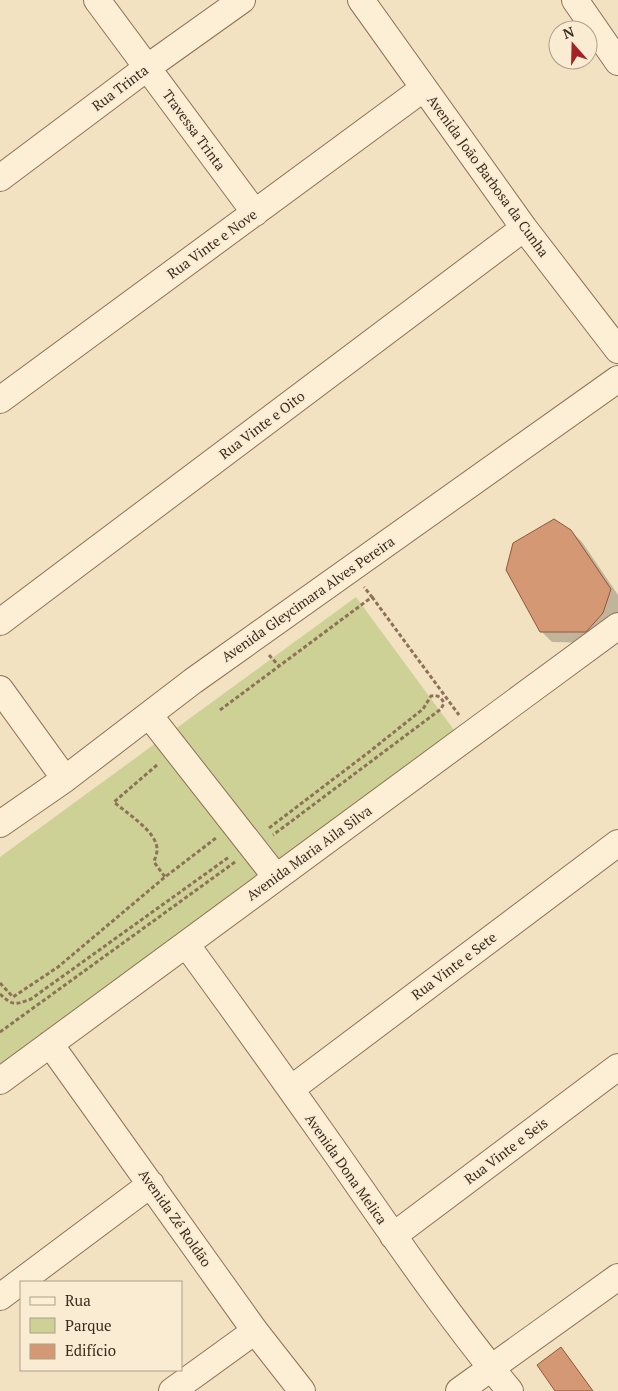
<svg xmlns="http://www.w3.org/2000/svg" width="618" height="1391" viewBox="0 0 618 1391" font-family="'PT Serif',serif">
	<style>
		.green { fill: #cdd195 }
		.shadow { fill: #0003 }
		.building { fill: #d49874; stroke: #90593b }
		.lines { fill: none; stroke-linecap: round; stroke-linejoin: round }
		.minor-casing { stroke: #8e7257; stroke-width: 28 }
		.path { stroke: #8e7257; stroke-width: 3; stroke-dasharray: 4 2.5; stroke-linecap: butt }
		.minor { stroke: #fcefd6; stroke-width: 26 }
		.labels { text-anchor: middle; stroke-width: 4; stroke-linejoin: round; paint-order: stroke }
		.street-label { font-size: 14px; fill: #3c2b1d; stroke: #f9ecd2 }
	</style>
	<rect width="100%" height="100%" fill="#f2e2c2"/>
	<path class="green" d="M356 597 454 730 0 1064V857Z"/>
	<path class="shadow" d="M571 531 582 542 618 595V612L614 625 598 643 552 642 541 631Z
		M561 1349 567 1355 593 1391H557Z"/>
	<path class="building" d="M554 519 571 530 611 589 603 613 586 632H540L506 570 513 543Z
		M561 1347 593 1391H555L537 1365Z"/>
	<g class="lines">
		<g class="minor-casing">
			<path id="minor" d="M97 0 255 213
				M361 0 524 228 618 350
				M575 0 618 62
				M0 178 148 67 242 0
				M0 400 424 88
				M0 622 524 228
				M0 689 65 779
				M149 715 276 877
				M0 824 65 779 193 681 618 379
				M186 944C237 1014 288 1085 338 1156 393 1235 448 1316 510 1391
				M50 1044 255 1331 302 1391
				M0 1081 618 626
				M291 1089 618 843
				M393 1236 618 1067
				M0 1297 151 1184
				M172 1391 255 1331
				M459 1391 618 1277"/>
		</g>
		<path class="path" d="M372 597 459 715
			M269 655 279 666
			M220 710 372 597 364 587
			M157 765 114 802C126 813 158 832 157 850 157 854 155 858 154 862L165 877
			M269 828 369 752 423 709 431 696C438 695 441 697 444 703L441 709 273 835
			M0 983 13 997 58 967 165 877 216 838
			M0 994C13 1006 15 1005 31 999L229 857
			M0 1032 235 862"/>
		<use href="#minor" class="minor"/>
	</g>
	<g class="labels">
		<g class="street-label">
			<text transform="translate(120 88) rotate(-37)" y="5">Rua Trinta</text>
			<text transform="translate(194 130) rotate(54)" y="5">Travessa Trinta</text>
			<text transform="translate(488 176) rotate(54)" y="5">Avenida João Barbosa da Cunha</text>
			<text transform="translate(212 244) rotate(-36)" y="5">Rua Vinte e Nove</text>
			<text transform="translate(262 425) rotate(-37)" y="5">Rua Vinte e Oito</text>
			<text transform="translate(308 599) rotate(-35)" y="5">Avenida Gleycimara Alves Pereira</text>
			<text transform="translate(309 853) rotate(-36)" y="5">Avenida Maria Aila Silva</text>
			<text transform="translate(454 966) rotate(-37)" y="5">Rua Vinte e Sete</text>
			<text transform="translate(506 1151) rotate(-37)" y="5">Rua Vinte e Seis</text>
			<text transform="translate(346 1169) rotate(55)" y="5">Avenida Dona Melica</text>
			<text transform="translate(175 1218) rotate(55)" y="5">Avenida Zé Roldão</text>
		</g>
	</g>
	<rect x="20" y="1281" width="162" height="90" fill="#f9ecd2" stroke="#ad9f8a"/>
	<rect x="30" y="1297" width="25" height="8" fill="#fcefd6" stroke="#ad9f8a"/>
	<text x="65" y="1306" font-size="15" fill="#3c2b1d">Rua</text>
	<rect x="30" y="1318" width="25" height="15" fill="#cdd195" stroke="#ad9f8a"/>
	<text x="65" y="1331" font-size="15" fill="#3c2b1d">Parque</text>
	<rect x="30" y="1344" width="25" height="15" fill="#d49874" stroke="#ad9f8a"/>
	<text x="65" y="1356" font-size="15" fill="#3c2b1d">Edifício</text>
	<g transform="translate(573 45) rotate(340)"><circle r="24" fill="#f9ecd2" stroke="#ad9f8a"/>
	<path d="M0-4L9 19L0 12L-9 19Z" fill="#a32127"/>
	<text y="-8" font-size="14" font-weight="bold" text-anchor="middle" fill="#3c2b1d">N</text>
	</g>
</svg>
